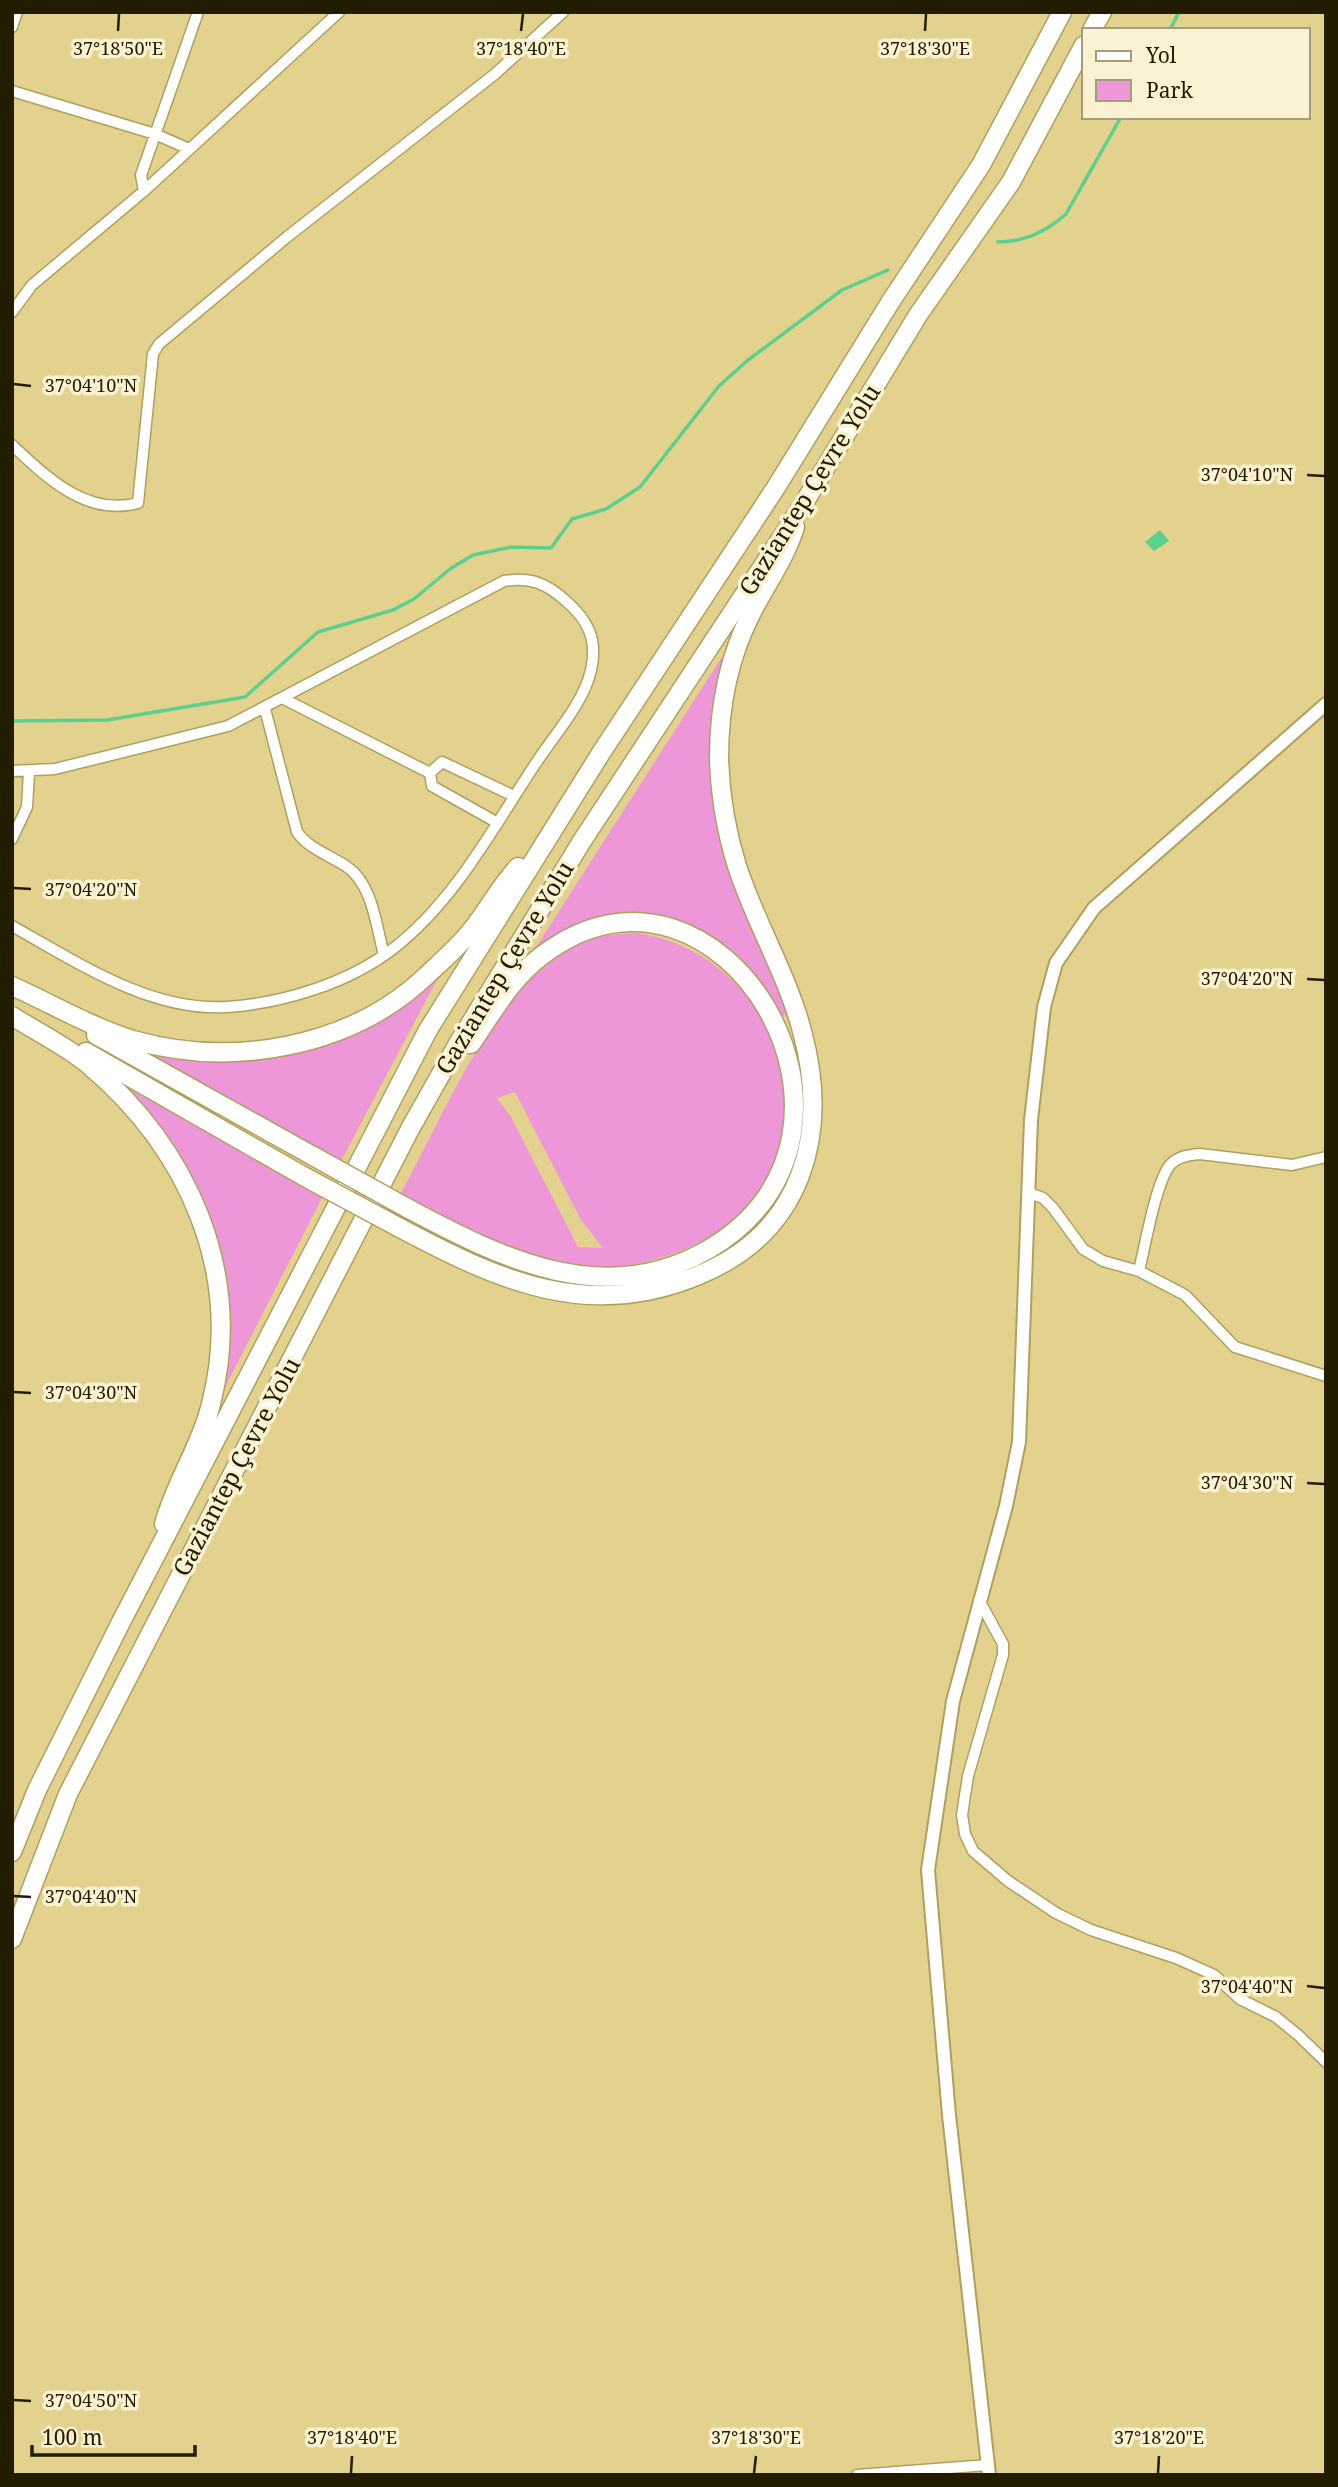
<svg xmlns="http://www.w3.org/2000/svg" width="1338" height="2487" viewBox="0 0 1338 2487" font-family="'Noto Serif',serif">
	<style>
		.green { fill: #ed96d8; fill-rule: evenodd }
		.water { fill: #5bd08e }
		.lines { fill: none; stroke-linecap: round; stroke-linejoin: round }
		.stream { stroke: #5bd08e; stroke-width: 3.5 }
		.minor-casing { stroke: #b0a05e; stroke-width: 13 }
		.tertiary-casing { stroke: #b0a05e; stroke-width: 16 }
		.motorway-casing { stroke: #b0a05e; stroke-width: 21 }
		.minor { stroke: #fff; stroke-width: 10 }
		.tertiary { stroke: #fff; stroke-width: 12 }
		.motorway { stroke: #fff; stroke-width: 18 }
		.motorway-bridge-casing { stroke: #b0a05e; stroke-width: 21; stroke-linecap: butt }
		.motorway-bridge { stroke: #fff; stroke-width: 18 }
		.ticks { fill: none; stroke: #221c01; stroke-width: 2.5 }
		.labels { text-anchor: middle; stroke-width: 7; stroke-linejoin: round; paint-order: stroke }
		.street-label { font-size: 24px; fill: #221c01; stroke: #faf2d1 }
		.ticks-label { font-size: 18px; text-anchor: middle; fill: #221c01; stroke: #faf2d1; stroke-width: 7; stroke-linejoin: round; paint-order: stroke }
	</style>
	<rect width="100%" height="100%" fill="#e2d28e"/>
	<path class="green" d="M729 646 713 780 798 1044 785 1014 780 1020C765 1000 752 978 735 959 725 947 710 938 696 931 638 901 584 919 533 952Z
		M635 933C731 944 805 1043 782 1140 758 1241 637 1285 543 1262 493 1249 445 1220 400 1195 446 1112 493 986 582 942 598 935 618 934 635 933ZM515 1092 581 1220 603 1248 578 1247 511 1117 497 1098Z
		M439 976 341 1161 132 1049C169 1053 207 1059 245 1060 316 1061 384 1016 439 976Z
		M120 1083 323 1196 221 1395 230 1348 222 1260 211 1224Z"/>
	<path class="water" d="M1160 530 1169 541 1154 551 1145 542Z"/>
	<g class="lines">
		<path class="stream" d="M1170 30 1179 12
			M998 242C1024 242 1047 231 1066 214L1121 117
			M12 721 107 720 245 697 318 632 393 610 414 599 450 569 473 555 511 547 551 548 572 519 606 509 640 487 719 386 748 360 842 290 888 270"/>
		<g class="minor-casing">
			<path id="minor" d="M12 27 17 12
				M12 91 155 134 189 149
				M144 191 141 175 198 12
				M12 312 32 285 144 191 339 12
				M12 445C46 477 87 517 138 503L153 354 159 344 287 237 495 74 563 12
				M284 699 430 773 432 786 496 822
				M265 709 297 832C309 849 329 855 346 866 373 884 376 926 384 955
				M12 771 55 769 228 726 504 581C531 577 546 583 566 601 588 620 598 640 591 670 584 702 556 733 538 760 495 824 456 900 394 948 349 983 284 1003 227 1007 150 1012 77 962 12 926
				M430 773 442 762 514 796
				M12 839 27 807 29 772
				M1029 1193 1043 1198 1053 1208 1083 1249 1103 1261 1139 1271 1185 1295 1235 1347 1326 1376
				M1139 1271C1145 1246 1156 1182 1170 1165 1178 1156 1190 1155 1200 1154L1292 1165 1326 1157
				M979 1600 1003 1644V1655L968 1776 962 1815 965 1834 973 1851 1008 1881 1056 1913 1091 1930 1176 1958 1214 1975 1240 1999 1276 2017 1298 2035 1326 2062
				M857 2475 988 2465"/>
		</g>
		<g class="tertiary-casing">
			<path id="tertiary" d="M989 2475 949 2115 928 1870 953 1701 1006 1506 1019 1442 1031 1120 1044 1007 1056 963 1094 908 1326 704"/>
		</g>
		<g class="motorway-casing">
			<path id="motorway" d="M1092 30 1102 12
				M12 986C52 1004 91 1027 133 1040 232 1068 350 1048 426 976 441 962 458 947 471 931 488 910 500 886 518 867
				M12 1016C37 1032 66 1046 89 1065 188 1149 243 1271 212 1400 202 1444 176 1481 164 1524
				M96 1035 313 1156
				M86 1052 305 1177
				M409 1209C503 1259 605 1310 709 1249 907 1133 720 822 544 954 512 977 493 1012 471 1044
				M400 1228C498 1280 588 1322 699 1275 803 1232 830 1134 802 1031 787 974 755 922 737 866 726 831 720 794 719 758 719 708 728 659 751 614 766 584 785 559 795 527
				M12 1852 37 1790 120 1624 428 1030 601 753 775 489 891 301 981 165 1062 12
				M12 1939 68 1794 410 1129 459 1042 582 841 801 508 918 315 1011 182 1084 45"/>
		</g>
		<use href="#minor" class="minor"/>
		<use href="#tertiary" class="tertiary"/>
		<use href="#motorway" class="motorway"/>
		<g class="motorway-bridge-casing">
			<path id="motorway-bridge" d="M313 1156 409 1209
				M305 1177 400 1228"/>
		</g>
		<use href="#motorway-bridge" class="motorway-bridge"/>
	</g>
	<path class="ticks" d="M118 31 119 14M521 31 523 14M925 31 926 14M14 384 31 386M1307 475 1324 476M14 888 31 889M1307 979 1324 980M14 1392 31 1393M1307 1483 1324 1484M14 1896 31 1897M1307 1986 1324 1988M14 2400 31 2401M351 2473 352 2456M754 2473 756 2456M1158 2473 1159 2456"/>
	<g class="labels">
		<g class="street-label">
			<text transform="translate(810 490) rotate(-58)" y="8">Gaziantep Çevre Yolu</text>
			<text transform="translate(505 968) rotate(-59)" y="8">Gaziantep Çevre Yolu</text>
			<text transform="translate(237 1467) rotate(-62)" y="8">Gaziantep Çevre Yolu</text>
		</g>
	</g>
	<g class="ticks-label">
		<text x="118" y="55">37°18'50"E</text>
		<text x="521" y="55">37°18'40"E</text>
		<text x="925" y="55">37°18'30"E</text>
		<text x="91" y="392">37°04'10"N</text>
		<text x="1247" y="481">37°04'10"N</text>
		<text x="91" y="896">37°04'20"N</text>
		<text x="1247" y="985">37°04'20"N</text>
		<text x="91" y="1399">37°04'30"N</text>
		<text x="1247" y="1489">37°04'30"N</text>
		<text x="91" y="1903">37°04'40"N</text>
		<text x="1247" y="1993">37°04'40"N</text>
		<text x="91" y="2407">37°04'50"N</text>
		<text x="352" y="2444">37°18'40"E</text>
		<text x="756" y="2444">37°18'30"E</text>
		<text x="1159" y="2444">37°18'20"E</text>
	</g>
	<rect width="1338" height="2487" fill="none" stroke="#221c01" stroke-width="28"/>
	<rect x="1082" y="28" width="228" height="91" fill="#faf2d1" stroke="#a49c7e" stroke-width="2"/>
	<rect x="1096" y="51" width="35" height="10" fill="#ffffff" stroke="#a49c7e" stroke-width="2"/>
	<text x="1146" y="63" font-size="21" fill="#221c01">Yol</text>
	<rect x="1096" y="80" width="35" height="21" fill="#ed96d8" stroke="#a49c7e" stroke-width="2"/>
	<text x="1146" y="98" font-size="21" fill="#221c01">Park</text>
	<path d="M32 2445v10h163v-10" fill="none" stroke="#221c01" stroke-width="3.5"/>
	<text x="42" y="2445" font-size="21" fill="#221c01" stroke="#faf2d1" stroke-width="5" paint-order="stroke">100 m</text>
</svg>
